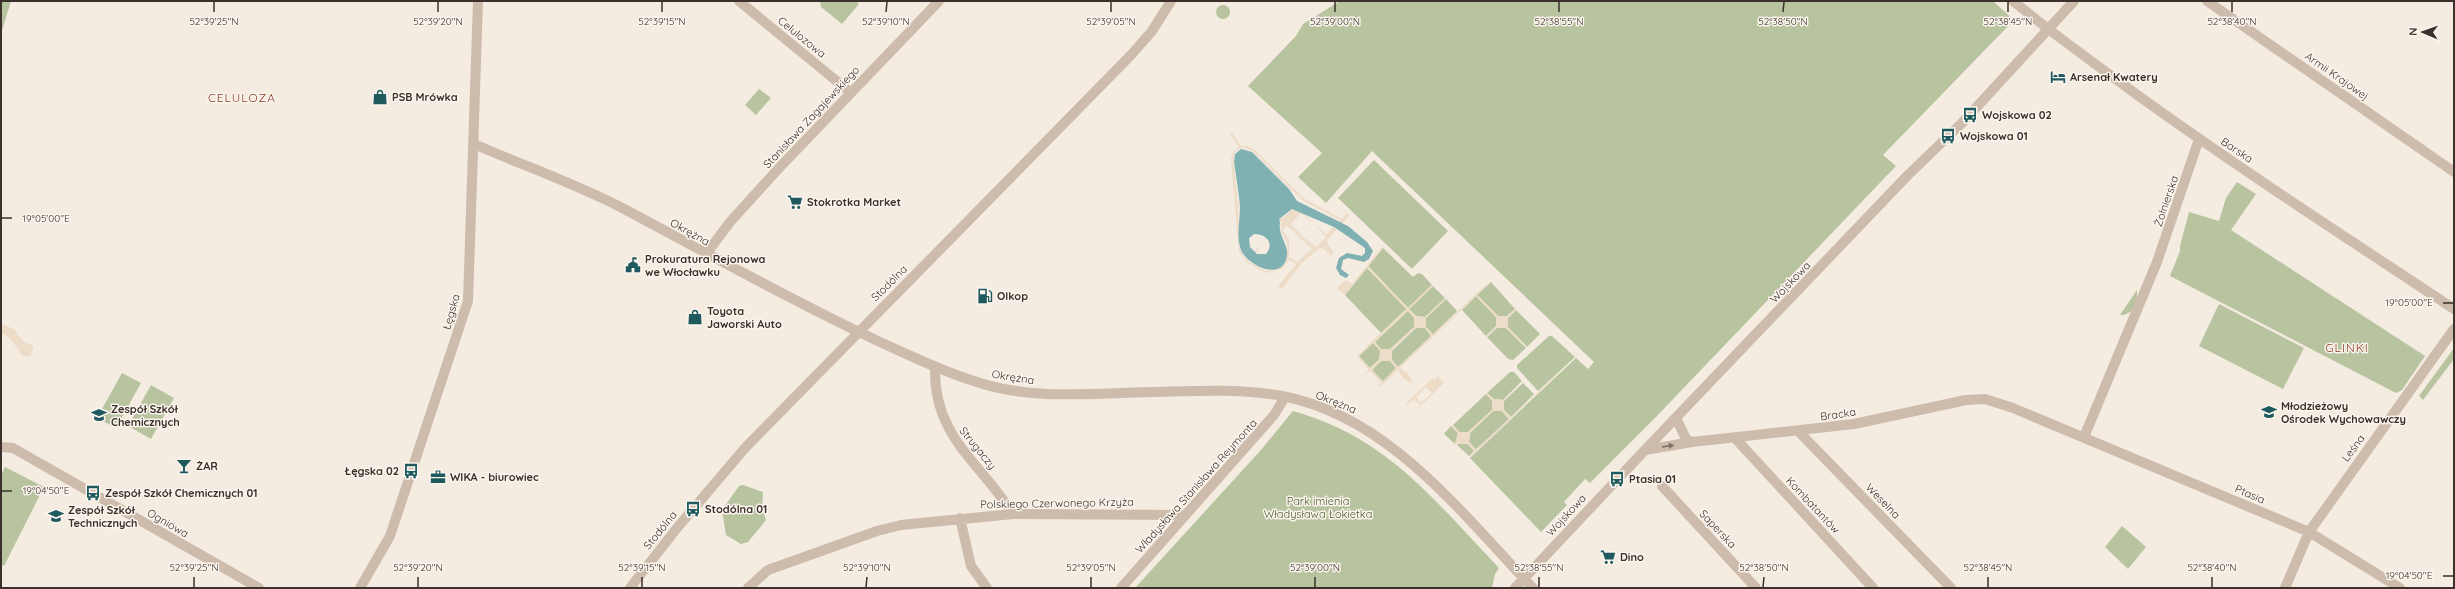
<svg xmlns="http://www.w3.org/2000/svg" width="2455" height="589" viewBox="0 0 2455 589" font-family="Quicksand,sans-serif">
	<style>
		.green { fill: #b8c4a0 }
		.plaza { fill: #ecdcc8; fill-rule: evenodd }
		.water { fill: #7fb0b2; fill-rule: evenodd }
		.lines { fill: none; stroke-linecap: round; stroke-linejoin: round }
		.minor { stroke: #cdbbac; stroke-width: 10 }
		.oneway { fill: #7d6f65 }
		.ticks { fill: none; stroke: #3b302b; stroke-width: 1.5 }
		.labels { text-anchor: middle; stroke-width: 3; stroke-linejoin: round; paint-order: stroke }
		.street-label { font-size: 11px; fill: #3b302b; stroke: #fbf5ee }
		.poi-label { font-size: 11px; font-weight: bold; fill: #3b302b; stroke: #fbf5ee; text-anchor: start }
		.park-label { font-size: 11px; fill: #4a5a2e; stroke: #fbf5ee }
		.neighbourhood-label { font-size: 12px; letter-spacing: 1px; fill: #8c3b22; stroke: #fbf5ee }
		.ticks-label { font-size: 10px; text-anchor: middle; fill: #3b302b; stroke: #fbf5ee; stroke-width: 3; stroke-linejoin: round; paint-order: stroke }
	</style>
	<rect width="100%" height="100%" fill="#f4ebe1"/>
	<path class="green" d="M1 1H11L1 34Z
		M820 1H856L859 4 842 24 821 7Z
		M1340 1H1993L2014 20 1883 155 1896 166 1654 419 1590 483 1585 479 1564 502 1567 505 1541 532 1470 458 1576 358 1588 369 1594 362 1372 151 1326 203 1298 177 1322 153 1248 86 1296 36 1303 24Z
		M1216 12a7 7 0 1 1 14 0a7 7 0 1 1-14 0Z
		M759 89 771 98 756 115 745 105Z
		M1374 160 1448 231 1412 269 1338 198Z
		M2237 182 2256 194 2231 230 2425 356 2402 390 2396 393 2170 276 2180 251V246L2189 212 2219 221 2226 198Z
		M1383 248 1413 277 1418 273 1422 274 1432 285 1408 308 1368 266Z
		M1367 268 1407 309 1381 333 1345 295Z
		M1491 282 1515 309 1507 316H1498L1477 295Z
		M1433 286 1445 298 1425 317 1416 316 1409 309Z
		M2137 290C2138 301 2133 316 2120 315Z
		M1476 296 1496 317V326L1486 336 1462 310Z
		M1446 299 1457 311 1433 335 1426 327V318Z
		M2219 304 2304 348 2283 389 2199 346Z
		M1408 310 1414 318V327L1390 349H1381L1375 342Z
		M1516 310 1540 334 1527 347 1508 327V318Z
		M1416 328H1425L1431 336 1398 367 1391 359 1392 351Z
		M1497 328H1506L1526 348 1513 360 1508 359 1487 337Z
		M1549 336H1552L1575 357 1538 391 1517 368V365Z
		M1373 343 1380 350V359L1370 368 1359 356Z
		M2454 348V359L2423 400 2419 396Z
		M1381 361H1390L1396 368 1383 382 1372 370Z
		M1510 372H1514L1522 381 1503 400 1494 399 1487 393Z
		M122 373 141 383 116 428 97 418Z
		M1523 383 1534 394 1511 417 1504 410V401Z
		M151 385 174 398 151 439 128 426Z
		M1486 394 1492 401V410L1468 432H1459L1453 425Z
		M1293 411C1387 437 1435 501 1499 568L1495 574 1492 588H1135L1261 450Z
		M1493 411H1502L1509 419 1476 450 1469 442 1470 433Z
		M1451 426 1458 433 1455 444 1444 434Z
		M1459 444H1468L1474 451 1469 456 1457 445Z
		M5 467 44 487 4 566 1 564V475Z
		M743 485 763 492 762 508 766 520 748 542 741 544 726 535 722 510 739 486Z
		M2122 526 2146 547 2128 569 2105 547Z"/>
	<path class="plaza" d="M1232 133 1241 146H1247L1255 150 1303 198 1342 219 1347 213 1349 216 1327 240 1328 245 1334 252 1331 256 1324 249 1320 248 1302 263 1282 289 1278 286 1296 264 1289 260 1282 269 1267 273 1248 263 1239 252 1231 159 1233 152 1239 147 1230 134ZM1243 147 1253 151 1302 200 1340 220 1326 234 1301 212 1292 210 1282 218 1268 205 1266 206 1281 221V231L1287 243 1286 262 1275 271H1266L1247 261 1260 248 1259 247 1246 260 1239 247 1238 204 1233 159 1235 151ZM1301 213 1310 221 1311 220 1326 237 1316 247 1307 239 1306 240 1291 224ZM1285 226 1289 227 1312 249 1297 262 1289 257V240L1283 231Z
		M1382 247 1383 248 1368 267 1408 308 1432 285 1433 286 1409 309 1416 316 1425 317 1445 298 1446 299 1426 318V327L1433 334 1490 281 1477 295 1498 316H1507L1515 309 1516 310 1508 318V327L1527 347 1506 328H1497L1486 336 1496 326V317L1476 296 1400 368 1408 374 1412 381 1411 383 1403 378 1398 370 1380 387 1378 386 1381 383 1370 371 1360 378 1369 370 1357 356 1406 309 1367 268 1345 295 1337 288 1346 280 1352 284ZM1408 311 1414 318V327L1391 349H1381L1375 342ZM1415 328H1425L1431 336 1398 367 1392 360V351ZM1373 343 1380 350 1379 359 1370 368 1359 356ZM1381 361H1390L1396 368 1383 381 1372 370Z
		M1 324 14 329 24 342 34 346 30 357 22 355 10 338 1 333Z
		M1575 357 1470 458 1469 456 1474 451 1468 444H1455L1458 433 1451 426 1453 425 1459 432H1468L1492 410V400L1486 394 1487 393 1494 399 1503 400 1522 381 1504 401V410L1511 417ZM1493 411H1502L1509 419 1476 449 1469 442 1470 433Z
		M1438 376 1444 383 1414 412 1420 405 1414 399 1407 405 1406 403 1433 378 1435 380ZM1426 387 1432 393 1421 403 1416 397Z"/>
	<path class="water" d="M1241 149 1252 152 1289 189 1297 201 1348 226 1367 242 1373 251 1369 259 1364 262 1348 258 1343 260 1341 269 1349 275 1346 278 1340 275 1336 268 1339 258 1347 253 1362 256 1365 253V248L1334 227 1292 209 1279 219C1281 222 1279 226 1280 230 1282 241 1290 248 1286 260 1278 281 1247 264 1241 250 1236 237 1240 221 1240 207 1239 193 1236 176 1234 162L1235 154ZM1254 234C1266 234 1275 243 1266 254H1257L1250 247 1249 238Z"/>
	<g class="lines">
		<path class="minor" d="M739 1 850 92
			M2013 1C2053 34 2094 63 2136 94 2240 169 2347 238 2454 309
			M2207 1 2454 172
			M474 144C524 166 577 184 626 210 711 255 794 302 880 342 911 356 941 371 974 381 1030 401 1092 393 1151 392 1194 391 1239 388 1282 396 1389 416 1461 513 1533 588
			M706 254 730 222 779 168 939 1
			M935 367C933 436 979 461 1013 514
			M1676 418 1686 439 1692 442 1854 424 1966 400 1985 399 2013 408 2309 532 2400 588
			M1798 431 1951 588
			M2084 437 2157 262 2199 139
			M1735 438 1873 588
			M1 447 13 448 259 588
			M1645 450 1692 442
			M1662 486 1756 588
			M960 518 971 566 987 588
			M360 588 390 536 468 301 478 1
			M630 588 677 528 745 448 1132 54 1152 31 1171 1
			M748 588 768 570 877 531 901 525 1013 514 1186 515
			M1121 588 1274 415 1285 397
			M1515 588 1645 450 1908 175 1962 123 2074 1
			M2285 588 2309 532 2454 329"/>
	</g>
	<defs><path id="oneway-solid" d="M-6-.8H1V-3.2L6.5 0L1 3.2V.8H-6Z"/></defs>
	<use class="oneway" href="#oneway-solid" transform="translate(1668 446) rotate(-9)"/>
	<path class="ticks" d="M214 12V2M438 12V2M662 12V2M886 12 887 2M1111 12V2M1335 12V2M1559 12V2M1783 12 1784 2M2008 12V2M2232 12V2M2 218H12M2443 303H2453M2 491H12M2443 576H2453M194 587V577M418 587V577M642 587V577M866 587 867 577M1091 587V577M1315 587V577M1539 587V577M1763 587 1764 577M1988 587V577M2212 587V577"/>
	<defs>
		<g id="hotel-bare" transform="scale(1.2)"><path d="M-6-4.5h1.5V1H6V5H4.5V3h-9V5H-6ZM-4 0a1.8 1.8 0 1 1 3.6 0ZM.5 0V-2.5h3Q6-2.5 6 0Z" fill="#1f5a5e" stroke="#fbf5ee" stroke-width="2.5" paint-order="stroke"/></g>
		<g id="shop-bare" transform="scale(1.2)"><path d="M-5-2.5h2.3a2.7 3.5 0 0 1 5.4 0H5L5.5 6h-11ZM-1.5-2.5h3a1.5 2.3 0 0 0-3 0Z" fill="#1f5a5e" stroke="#fbf5ee" stroke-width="2.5" paint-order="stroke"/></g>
		<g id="bus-bare" transform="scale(1.2)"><path d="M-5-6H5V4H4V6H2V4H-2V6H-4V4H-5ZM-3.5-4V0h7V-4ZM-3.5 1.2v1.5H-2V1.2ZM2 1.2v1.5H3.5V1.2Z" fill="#1f5a5e" stroke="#fbf5ee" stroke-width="2.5" paint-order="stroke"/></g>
		<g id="supermarket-bare" transform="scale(1.2)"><path d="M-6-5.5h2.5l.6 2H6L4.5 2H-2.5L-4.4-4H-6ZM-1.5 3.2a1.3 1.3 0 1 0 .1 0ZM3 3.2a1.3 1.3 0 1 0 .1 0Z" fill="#1f5a5e" stroke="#fbf5ee" stroke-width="2.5" paint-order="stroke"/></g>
		<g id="civic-bare" transform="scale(1.2)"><path d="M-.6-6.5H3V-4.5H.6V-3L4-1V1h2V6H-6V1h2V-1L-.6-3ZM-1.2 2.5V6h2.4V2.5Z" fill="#1f5a5e" stroke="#fbf5ee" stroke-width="2.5" paint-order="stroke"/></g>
		<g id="fuel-bare" transform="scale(1.2)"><path d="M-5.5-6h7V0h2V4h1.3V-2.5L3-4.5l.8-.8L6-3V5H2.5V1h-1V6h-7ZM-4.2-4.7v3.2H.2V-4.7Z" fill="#1f5a5e" stroke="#fbf5ee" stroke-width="2.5" paint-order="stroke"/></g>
		<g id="school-bare" transform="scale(1.2)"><path d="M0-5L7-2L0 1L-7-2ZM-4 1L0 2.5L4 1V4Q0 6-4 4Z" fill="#1f5a5e" stroke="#fbf5ee" stroke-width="2.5" paint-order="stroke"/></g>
		<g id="bar-bare" transform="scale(1.2)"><path d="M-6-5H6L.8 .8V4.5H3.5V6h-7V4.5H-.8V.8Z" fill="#1f5a5e" stroke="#fbf5ee" stroke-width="2.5" paint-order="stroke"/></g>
		<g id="office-bare" transform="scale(1.2)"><path d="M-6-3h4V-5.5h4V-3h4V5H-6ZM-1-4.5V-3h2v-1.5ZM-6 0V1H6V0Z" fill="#1f5a5e" stroke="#fbf5ee" stroke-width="2.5" paint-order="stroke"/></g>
	</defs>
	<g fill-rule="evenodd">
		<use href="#hotel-bare" x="2058" y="77"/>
		<use href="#shop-bare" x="380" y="97"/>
		<use href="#bus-bare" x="1970" y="115"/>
		<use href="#bus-bare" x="1948" y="136"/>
		<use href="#supermarket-bare" x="795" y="202"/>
		<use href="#civic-bare" x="633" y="265"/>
		<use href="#fuel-bare" x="985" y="296"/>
		<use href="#shop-bare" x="695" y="317"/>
		<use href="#school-bare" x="2269" y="412"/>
		<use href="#school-bare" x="99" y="415"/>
		<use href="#bar-bare" x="184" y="466"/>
		<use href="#bus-bare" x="411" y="471"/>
		<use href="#office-bare" x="438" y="477"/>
		<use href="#bus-bare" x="1617" y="479"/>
		<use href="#bus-bare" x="93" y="493"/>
		<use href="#bus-bare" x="693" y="509"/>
		<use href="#school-bare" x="56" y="516"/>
		<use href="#supermarket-bare" x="1608" y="557"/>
	</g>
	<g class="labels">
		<g class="street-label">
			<text transform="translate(802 37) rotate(39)" y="4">Celulozowa</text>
			<text transform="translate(2337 76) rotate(35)" y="4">Armii Krajowej</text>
			<text transform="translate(811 117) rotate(-47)" y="4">Stanisława Zagajewskiego</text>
			<text transform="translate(2237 150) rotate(34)" y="4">Barska</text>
			<text transform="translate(2166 201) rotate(-71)" y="4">Żołnierska</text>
			<text transform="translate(690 232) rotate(29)" y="4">Okrężna</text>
			<text transform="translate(1790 282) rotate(-46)" y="4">Wojskowa</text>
			<text transform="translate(889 283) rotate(-45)" y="4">Stodólna</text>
			<text transform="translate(451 312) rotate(-74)" y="4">Łęgska</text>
			<text transform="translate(1013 377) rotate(9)" y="4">Okrężna</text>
			<text transform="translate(1336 402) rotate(22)" y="4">Okrężna</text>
			<text transform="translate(1838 414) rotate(-8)" y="4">Bracka</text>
			<text transform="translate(978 448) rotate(51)" y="4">Strugaczy</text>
			<text transform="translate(2353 448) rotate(-54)" y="4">Leśna</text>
			<text transform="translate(1196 486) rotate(-48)" y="4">Władysława Stanisława Reymonta</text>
			<text transform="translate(2250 494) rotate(23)" y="4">Ptasia</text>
			<text transform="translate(1883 501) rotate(46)" y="4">Weselna</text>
			<text transform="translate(1057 503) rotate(-1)" y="4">Polskiego Czerwonego Krzyża</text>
			<text transform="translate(1813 505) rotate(47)" y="4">Kombatantów</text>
			<text transform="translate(1566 515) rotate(-47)" y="4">Wojskowa</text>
			<text transform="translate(168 523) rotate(30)" y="4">Ogniowa</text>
			<text transform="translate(1718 529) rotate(47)" y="4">Saperska</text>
			<text transform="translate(660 530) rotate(-51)" y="4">Stodólna</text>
		</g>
		<g class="poi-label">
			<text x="2070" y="81">Arsenał Kwatery</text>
			<text x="392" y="101">PSB Mrówka</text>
			<text x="1982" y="119">Wojskowa 02</text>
			<text x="1960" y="140">Wojskowa 01</text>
			<text x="807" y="206">Stokrotka Market</text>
			<text x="645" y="263">Prokuratura Rejonowa<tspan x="645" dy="13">we Włocławku</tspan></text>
			<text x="997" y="300">Olkop</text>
			<text x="707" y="315">Toyota<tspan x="707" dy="13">Jaworski Auto</tspan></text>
			<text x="2281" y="410">Młodzieżowy<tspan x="2281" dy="13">Ośrodek Wychowawczy</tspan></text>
			<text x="111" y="413">Zespół Szkół<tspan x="111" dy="13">Chemicznych</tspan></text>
			<text x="196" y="470">ŻAR</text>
			<text x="399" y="475" text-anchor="end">Łęgska 02</text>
			<text x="450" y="481">WIKA - biurowiec</text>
			<text x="1629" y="483">Ptasia 01</text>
			<text x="105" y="497">Zespół Szkół Chemicznych 01</text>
			<text x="705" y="513">Stodólna 01</text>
			<text x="68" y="514">Zespół Szkół<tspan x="68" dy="13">Technicznych</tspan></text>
			<text x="1620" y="561">Dino</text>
		</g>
		<g class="park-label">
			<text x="1318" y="505">Park imienia<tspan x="1318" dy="13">Władysława Łokietka</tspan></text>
		</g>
		<g class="neighbourhood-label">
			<text x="242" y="102">CELULOZA</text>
			<text x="2347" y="352">GLINKI</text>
		</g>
	</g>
	<g class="ticks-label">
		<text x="214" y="25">52°39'25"N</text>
		<text x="438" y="25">52°39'20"N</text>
		<text x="662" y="25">52°39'15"N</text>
		<text x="886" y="25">52°39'10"N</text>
		<text x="1111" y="25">52°39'05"N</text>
		<text x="1335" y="25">52°39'00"N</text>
		<text x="1559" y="25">52°38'55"N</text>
		<text x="1783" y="25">52°38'50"N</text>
		<text x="2008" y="25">52°38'45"N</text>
		<text x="2232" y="25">52°38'40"N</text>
		<text x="46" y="222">19°05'00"E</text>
		<text x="2409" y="306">19°05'00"E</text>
		<text x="46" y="494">19°04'50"E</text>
		<text x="194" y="571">52°39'25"N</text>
		<text x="418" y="571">52°39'20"N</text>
		<text x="642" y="571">52°39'15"N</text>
		<text x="867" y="571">52°39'10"N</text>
		<text x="1091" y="571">52°39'05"N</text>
		<text x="1315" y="571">52°39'00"N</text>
		<text x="1539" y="571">52°38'55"N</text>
		<text x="1764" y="571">52°38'50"N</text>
		<text x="1988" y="571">52°38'45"N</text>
		<text x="2212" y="571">52°38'40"N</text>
		<text x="2409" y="579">19°04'50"E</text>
	</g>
	<rect width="2455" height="589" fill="none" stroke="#3b302b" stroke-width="4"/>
	<g transform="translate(2423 32) rotate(272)" stroke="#fbf5ee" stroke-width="3" paint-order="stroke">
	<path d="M0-3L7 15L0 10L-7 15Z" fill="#3b302b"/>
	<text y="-6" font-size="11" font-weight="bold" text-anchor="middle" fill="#3b302b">N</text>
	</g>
</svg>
